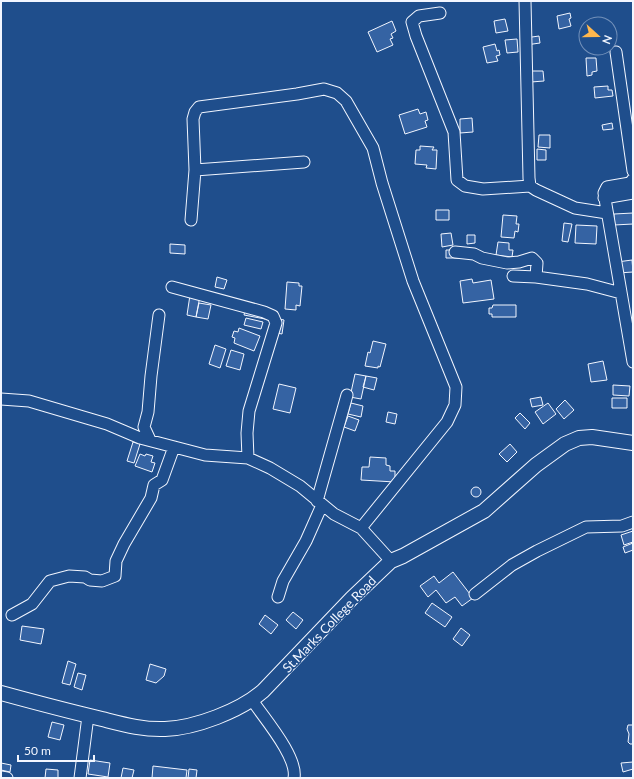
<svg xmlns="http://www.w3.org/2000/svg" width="634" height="779" viewBox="0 0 634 779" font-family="Lato,sans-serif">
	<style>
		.building { fill: #3563a3; stroke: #f2f6ff }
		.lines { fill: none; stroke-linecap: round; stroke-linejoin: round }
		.minor-casing { stroke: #f2f6ff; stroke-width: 13 }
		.major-casing { stroke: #f2f6ff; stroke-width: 16 }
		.minor { stroke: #1f4e8c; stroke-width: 11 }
		.major { stroke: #1f4e8c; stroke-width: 14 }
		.labels { text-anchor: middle; stroke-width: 3; stroke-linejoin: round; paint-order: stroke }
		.street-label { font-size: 13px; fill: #f2f6ff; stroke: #1f4e8c }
	</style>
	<rect width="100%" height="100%" fill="#1f4e8c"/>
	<path class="building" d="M570 13 571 18 569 19 571 26 559 29 557 16Z
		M505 19 508 31 496 33 494 21Z
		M392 21 396 31 391 34 393 38 390 39 393 45 377 52 368 32Z
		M539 36 540 43 526 45 525 38Z
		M517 39 518 52 507 53 505 40Z
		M495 44 497 51 499 50 500 55 496 56 498 61 487 63 483 47Z
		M586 58H596L597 71 592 72V75L587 76Z
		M530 71H543L544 81 531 82Z
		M608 86V90H612L613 96 595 98 594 87Z
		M418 109 420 114 426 112 428 120 425 121 427 127 405 134 399 115Z
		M472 118 473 132 460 133V119Z
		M612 123 613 129 603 130 602 125Z
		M539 135H550V148L538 147Z
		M420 146 434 147 432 150H437L436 169 426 168 427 165 415 164 416 150H420Z
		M537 149 546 150V160H537Z
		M436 210H449V220H436Z
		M633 213V224L614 225V214Z
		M503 215 517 216 516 224H519L518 232 515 231 514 238 501 237Z
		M564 223 572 224 568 242 562 241Z
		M576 225 597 226 596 244 575 243Z
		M451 233 453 245 442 247 441 234Z
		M467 235H475V243L467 244Z
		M498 242 509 243V250H513L512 257 496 255Z
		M170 244 185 245V254L170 253Z
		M446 250H461V258H446Z
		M632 260 633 272 618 273 617 262Z
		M217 277 227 280 224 289 215 287Z
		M472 279 473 283 491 280 494 299 463 303 460 281Z
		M287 282 299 283V286H302L300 306 296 305V310L285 309Z
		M190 295 200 296 196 317 187 315Z
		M199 303 211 305 208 319 196 317Z
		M493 305H516V317H492V314H489V308H492Z
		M245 310 266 314 265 319 244 315Z
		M246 318 263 322 261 329 244 325Z
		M275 318 284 320 282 334 272 332Z
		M239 328 260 336 254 351 234 343 235 338 232 337 234 331 238 332Z
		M373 341 386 344 380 367 378 366V368L365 366 368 352 370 353Z
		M215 345 226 349 220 368 209 364Z
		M231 350 244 354 240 370 226 366Z
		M603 361 607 380 591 382 588 364Z
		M355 374 366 376 361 399 350 397Z
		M366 376 377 378 374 390 363 387Z
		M279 384 296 388 290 413 273 409Z
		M613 385 630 386 629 396 613 395Z
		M541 397 543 405 532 407 530 399Z
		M612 398H627V408H612Z
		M565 400 574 410 564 419 556 409Z
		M351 403 363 406 361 417 348 414Z
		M548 403 556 414 543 424 535 412Z
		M388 412 397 414 395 424 386 422Z
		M520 413 530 423 525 429 515 418Z
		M348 416 359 420 355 431 344 427Z
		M133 442 140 444 134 463 127 461Z
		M510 444 517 452 507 462 499 454Z
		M140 454 145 456 146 454 153 456 151 462 155 463 152 472 135 466Z
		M370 457 386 458V465L390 466V471H395V482L361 480 362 467H369Z
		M471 492a5 5 0 1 1 10 0a5 5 0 1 1-10 0Z
		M633 531V542L624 545 621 535Z
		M633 543V550L625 553 623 547Z
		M453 572 473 598 462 606 455 597 446 603 436 590 428 597 420 586 434 576 439 583Z
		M432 603 452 617 445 627 425 613Z
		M293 612 303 620 296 629 286 620Z
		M265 615 278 625 271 634 259 624Z
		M22 626 44 629 41 644 20 640Z
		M461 628 470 635 462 646 453 639Z
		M68 661 76 664 70 685 62 683Z
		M150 664 166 669 164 676 156 683 146 680Z
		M78 673 86 675 82 690 74 687Z
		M52 722 64 725 60 740 48 737Z
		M628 725H633V744H630L628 742 629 734 627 729Z
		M90 760 110 763 108 777 88 774Z
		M633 762V769L623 772 621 763Z
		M1 763 11 765 10 772 1 770Z
		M153 766 187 770 186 778H152Z
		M123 768 134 770 132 778H121Z
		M46 769 58 770V778H45Z
		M189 769 197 770 196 778H188Z"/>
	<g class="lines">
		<g class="minor-casing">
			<path id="minor" d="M525 1 529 178 530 186 536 190 575 208 607 213
				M440 13 419 16 412 22 416 36 454 132 457 180 465 186 483 189 530 186
				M616 52 633 171
				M195 170 304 162
				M633 179 630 183 607 187 604 193 633 362
				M604 198 633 193
				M191 220 195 170 193 119 195 112 199 107 297 94 324 89 337 93 346 101 373 148 382 183 413 281 456 387 455 405 447 422 361 528
				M455 252 474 254 482 258 507 263 519 262 532 258 537 263 536 277
				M513 276 536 277 587 284 621 293
				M172 287 264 312 273 316 276 323 249 411 247 433 248 458
				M1 399 29 401 107 424 140 438 205 455 248 458 270 468 300 486 334 514 361 528 391 561
				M150 440 144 427 148 412 151 376 159 315
				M317 501 347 395
				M475 594 512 565 537 551 586 527 622 526 633 522
				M278 597 283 581 306 541 322 505
				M12 615 32 604 50 581 69 576 85 577 90 580 102 581 115 576 116 561 124 544 151 498 154 485 162 480 174 447
				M252 700C264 718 298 757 294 778
				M1 777 7 778
				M80 778 88 716"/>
		</g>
		<g class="major-casing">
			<path id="major" d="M1 693C34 702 68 711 102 719 122 724 143 730 165 729 195 728 240 711 263 691L352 598 391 561 403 556 484 511 536 465 565 444 579 438 592 437 633 443"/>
		</g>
		<use href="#minor" class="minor"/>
		<use href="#major" class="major"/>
	</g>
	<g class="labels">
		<g class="street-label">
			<text transform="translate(329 624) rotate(-46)" y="5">St.Marks College Road</text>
		</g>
	</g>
	<rect width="634" height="779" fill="none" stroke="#f2f6ff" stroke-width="4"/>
	<g transform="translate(598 36) rotate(111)"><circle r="19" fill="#1f4e8c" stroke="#7391ba"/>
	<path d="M0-3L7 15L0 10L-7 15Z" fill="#ffb74d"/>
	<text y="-6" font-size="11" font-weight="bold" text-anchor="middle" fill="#f2f6ff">N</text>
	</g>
	<path d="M18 755v6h76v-6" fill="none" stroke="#f2f6ff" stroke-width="2"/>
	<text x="24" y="755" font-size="12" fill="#f2f6ff" stroke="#1f4e8c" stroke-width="3" paint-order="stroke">50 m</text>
</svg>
